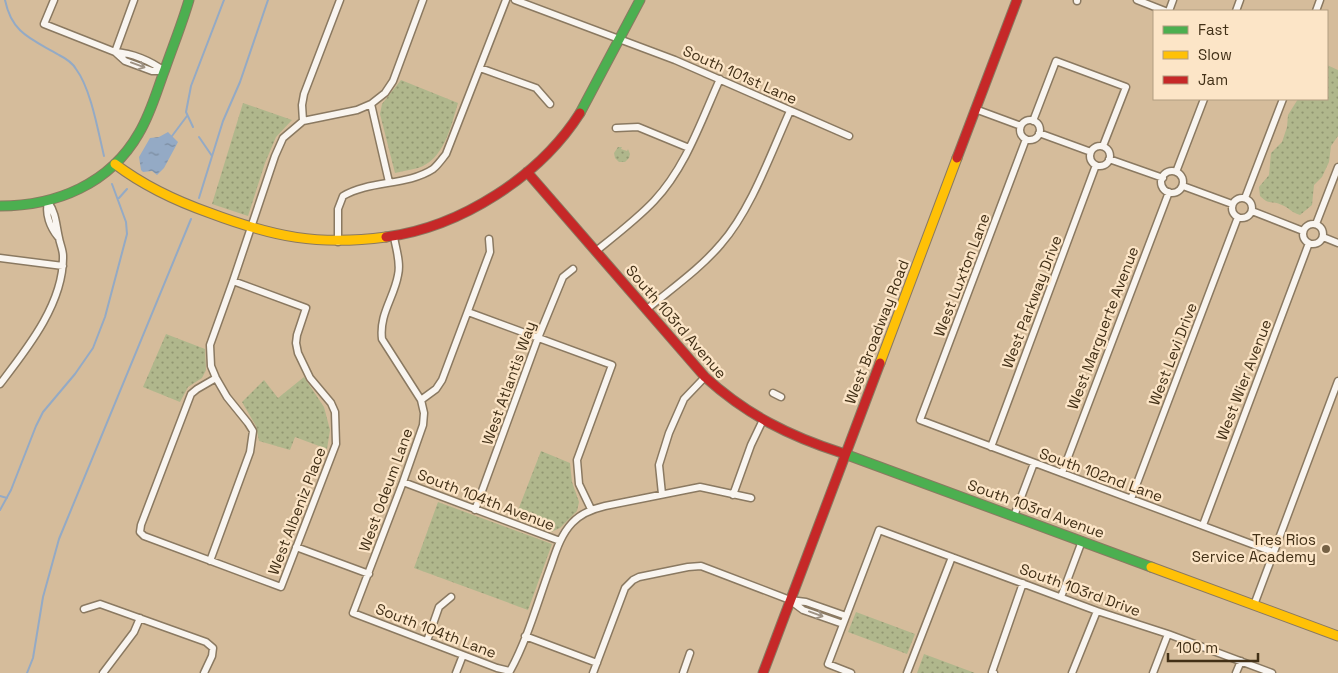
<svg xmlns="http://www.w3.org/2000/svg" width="1338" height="673" viewBox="0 0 1338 673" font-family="'Space Grotesk',sans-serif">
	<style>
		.park { fill: url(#park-dots) }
		.water { fill: url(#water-ripples) }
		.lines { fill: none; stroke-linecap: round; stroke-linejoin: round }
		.stream { stroke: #94aac5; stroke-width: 2 }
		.street-casing { stroke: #8a7961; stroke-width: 9 }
		.fast-casing { stroke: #8a7961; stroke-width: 11 }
		.slow-casing { stroke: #8a7961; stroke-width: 11 }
		.jam-casing { stroke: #8a7961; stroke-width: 11 }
		.street { stroke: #f9f5f0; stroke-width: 6 }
		.fast { stroke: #4caf50; stroke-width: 9 }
		.slow { stroke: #ffc107; stroke-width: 9 }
		.jam { stroke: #c62828; stroke-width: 9 }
		.oneway { stroke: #9e9284 }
		.poi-dot { fill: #756145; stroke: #fce5c7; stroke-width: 2 }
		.labels { text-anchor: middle; stroke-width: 4.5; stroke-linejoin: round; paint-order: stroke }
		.street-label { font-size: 15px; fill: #423017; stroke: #fce5c7 }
		.poi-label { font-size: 15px; fill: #423017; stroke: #fce5c7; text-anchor: end }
	</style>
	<defs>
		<pattern id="park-dots" width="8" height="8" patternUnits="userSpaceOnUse" patternTransform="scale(1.25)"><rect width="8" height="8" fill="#b0b78c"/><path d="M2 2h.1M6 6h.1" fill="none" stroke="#919571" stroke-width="1.8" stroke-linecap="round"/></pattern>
		<pattern id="water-ripples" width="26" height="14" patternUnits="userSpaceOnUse" patternTransform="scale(1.25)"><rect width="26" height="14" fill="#94aac5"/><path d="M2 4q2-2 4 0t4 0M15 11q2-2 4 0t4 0" fill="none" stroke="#7a8b9f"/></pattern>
	</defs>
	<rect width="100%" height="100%" fill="#d5bc9b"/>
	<path class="park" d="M1327 65 1338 70V136L1331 146 1329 162 1322 177 1314 185 1312 205 1300 215C1290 212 1290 208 1282 205 1272 200 1270 206 1260 196L1259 187 1269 175 1271 153 1282 142 1287 127 1288 115 1298 99H1327Z
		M401 80 458 103C451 126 444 160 418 168 411 170 402 171 395 173L380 114 382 104Z
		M243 103 292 120 276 137 265 163 248 216 212 204Z
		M618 147H622L621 149 627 151 628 149 630 154 629 158 625 162H619L615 158 614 153Z
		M166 334 205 349 206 370 202 378 188 387 180 402 143 387Z
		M304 377 324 407 330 430 327 449 295 437 290 450 259 441 256 426 242 402 264 380 278 398Z
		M541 451 570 463 572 482 579 502 577 511 560 528 551 532 515 518Z
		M438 502 552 544 528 610 414 568Z
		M856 612 915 634 907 654 848 632Z
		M924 654 975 673H917Z"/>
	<path class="water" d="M168 132 178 142 164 168 157 175 152 171 143 172 141 170 139 157 150 138 159 137Z"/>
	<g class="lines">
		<path class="stream" d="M5 0C12 34 32 39 59 55 65 58 72 62 76 69 91 89 98 131 104 156
			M193 127 186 112 191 86 224 0
			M172 136 187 116
			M199 137 212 156
			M119 198 127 189
			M199 198 223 121 240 82 268 0
			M0 496 7 498
			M0 510 11 490 36 426 43 412 75 374 93 348 105 317 127 234 126 222 112 184
			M27 673 33 658 43 597 59 539 191 219"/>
		<g class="street-casing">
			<path id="street" d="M54 0 44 24 115 52 125 61 152 71H164
				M515 0 675 60 849 136
				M1137 0 1165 11
				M1077 1V0
				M1169 11 1173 0
				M1236 11 1240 0
				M1316 11 1320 0
				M115 52 134 0
				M115 52C132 53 151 61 164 71
				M480 68 536 88 550 104
				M371 104 389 182
				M975 109 1021 126
				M1020 130a10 10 0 1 1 20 0a10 10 0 1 1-20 0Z
				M303 121 302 105 304 94 340 0
				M1033 121 1056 61 1126 87 1103 146
				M616 128 638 127 689 148
				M1039 133 1091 152
				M1026 139 920 420 1273 552
				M1090 156a10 10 0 1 1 20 0a10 10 0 1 1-20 0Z
				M1109 159 1163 178
				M1161 182a11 11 0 1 1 22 0a11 11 0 1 1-22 0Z
				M1176 172 1204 99
				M1183 186 1232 204
				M1232 208a10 10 0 1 1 20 0a10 10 0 1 1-20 0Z
				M1245 198 1283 99
				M48 202C45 214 50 227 58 237
				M1252 211 1303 231
				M1303 234a10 10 0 1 1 20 0a10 10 0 1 1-20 0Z
				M1316 224 1338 167
				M394 237C396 249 401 263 398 275 394 298 379 314 382 339L421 400 424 413 423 425 403 482 353 613 497 668 510 671C527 640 537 604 549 571 555 555 559 537 572 523 581 513 592 509 605 506L700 487 751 498
				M1323 237 1338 243
				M338 242V209L343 196C370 180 407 186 433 169 438 165 442 159 446 154L506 0
				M596 251C616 235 637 219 654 201 686 167 701 121 720 79
				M0 258 63 266
				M646 310C671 289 700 269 721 244 751 210 771 153 790 111
				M468 312 612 365 577 460 579 484 591 509
				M216 378 197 389 191 394 141 525 140 532 144 536 281 587 336 444 335 412 331 403 310 378 298 353 296 343 297 335 306 308 233 281
				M0 384C27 349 64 303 63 256 63 250 60 244 59 238 56 225 56 213 48 202
				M773 393 781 397
				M421 400 436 389 442 380 490 252 489 239
				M991 447 1096 165
				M1062 473 1169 192
				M403 482 560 541
				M662 494 659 465 669 433 684 399 705 377
				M733 495 751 445 762 422
				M1131 499 1238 217
				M475 510 538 338 563 277 573 269
				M1014 516 1034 463
				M1203 525 1309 243
				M296 547 369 574
				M210 561 250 452 253 431 248 423 227 397 216 378 211 366 210 345 233 281 275 156 283 138 303 121 357 110 371 104 385 93 393 81 423 0
				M1061 597 1082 541
				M791 601 803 610 843 624
				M1254 605 1338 381
				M84 609 100 604 206 642 213 648 212 656 204 673
				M525 636 597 663
				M427 641 439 607 451 597
				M103 673 134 632 140 618
				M456 673 463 655
				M593 673 625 588 633 580 639 577 688 567 701 566 790 600 806 602 846 616
				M683 673 690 653
				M851 673 828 664 879 530 1097 611 1168 634 1272 673
				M907 673 952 557
				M994 673 992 672 1023 583
				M1072 673 1097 611
				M1153 673 1168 634
				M1236 673 1241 661"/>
		</g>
		<g class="fast-casing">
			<path id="fast" d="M580 113 640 0
				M0 206C56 206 110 184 139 133 151 113 157 90 165 69 173 46 182 24 189 0
				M842 453 1151 567"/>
		</g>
		<g class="slow-casing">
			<path id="slow" d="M115 164C144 186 176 201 210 213 274 237 318 246 386 237
				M880 363 957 158
				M1151 567 1338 636"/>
		</g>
		<g class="jam-casing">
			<path id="jam" d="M957 158 1017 0
				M527 172 705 377C747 415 789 436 842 453
				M386 237C461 227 540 176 580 113
				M763 673 880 363"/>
		</g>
		<use href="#street" class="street"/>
		<use href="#fast" class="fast"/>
		<use href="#slow" class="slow"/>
		<use href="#jam" class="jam"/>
	</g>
	<defs><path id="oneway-shaft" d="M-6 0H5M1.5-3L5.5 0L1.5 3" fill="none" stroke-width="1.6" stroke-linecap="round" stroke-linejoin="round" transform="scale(1.25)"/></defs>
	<g class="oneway">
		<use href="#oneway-shaft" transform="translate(138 65) rotate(20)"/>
		<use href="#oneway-shaft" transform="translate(816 614) rotate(20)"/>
	</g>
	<circle class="poi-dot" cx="1326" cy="549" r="5"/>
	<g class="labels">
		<g class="street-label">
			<text transform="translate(740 75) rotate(24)" y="5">South 101st Lane</text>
			<text transform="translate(962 275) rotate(-69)" y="5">West Luxton Lane</text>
			<text transform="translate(1032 302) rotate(-69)" y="5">West Parkway Drive</text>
			<text transform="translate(676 322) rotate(49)" y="5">South 103rd Avenue</text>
			<text transform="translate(1103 328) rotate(-69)" y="5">West Marguerte Avenue</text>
			<text transform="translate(877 332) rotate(-69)" y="5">West Broadway Road</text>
			<text transform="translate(1173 354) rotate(-69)" y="5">West Levi Drive</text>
			<text transform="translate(1244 380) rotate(-69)" y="5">West Wier Avenue</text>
			<text transform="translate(509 383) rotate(-70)" y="5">West Atlantis Way</text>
			<text transform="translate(1101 475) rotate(20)" y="5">South 102nd Lane</text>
			<text transform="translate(386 490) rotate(-70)" y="5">West Odeum Lane</text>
			<text transform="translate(486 500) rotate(21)" y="5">South 104th Avenue</text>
			<text transform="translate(1036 509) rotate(20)" y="5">South 103rd Avenue</text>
			<text transform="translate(297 511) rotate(-69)" y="5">West Albeniz Place</text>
			<text transform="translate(1080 590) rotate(20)" y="5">South 103rd Drive</text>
			<text transform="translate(436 631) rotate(21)" y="5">South 104th Lane</text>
		</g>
		<g class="poi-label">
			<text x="1316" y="545">Tres Rios<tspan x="1316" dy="17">Service Academy</tspan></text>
		</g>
	</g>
	<rect x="1153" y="10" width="175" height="90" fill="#fce5c7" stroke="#b29d81"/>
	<rect x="1163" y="26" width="25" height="8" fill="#4caf50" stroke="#b29d81"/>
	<text x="1198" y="35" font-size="15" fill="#423017">Fast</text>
	<rect x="1163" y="51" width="25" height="8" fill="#ffc107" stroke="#b29d81"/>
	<text x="1198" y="60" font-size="15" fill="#423017">Slow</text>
	<rect x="1163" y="76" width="25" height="8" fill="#c62828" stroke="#b29d81"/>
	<text x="1198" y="85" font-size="15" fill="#423017">Jam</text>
	<path d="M1168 653v8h90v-8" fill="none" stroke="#423017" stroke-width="2.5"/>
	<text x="1176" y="653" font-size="15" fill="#423017" stroke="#fce5c7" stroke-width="4" paint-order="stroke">100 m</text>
</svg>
